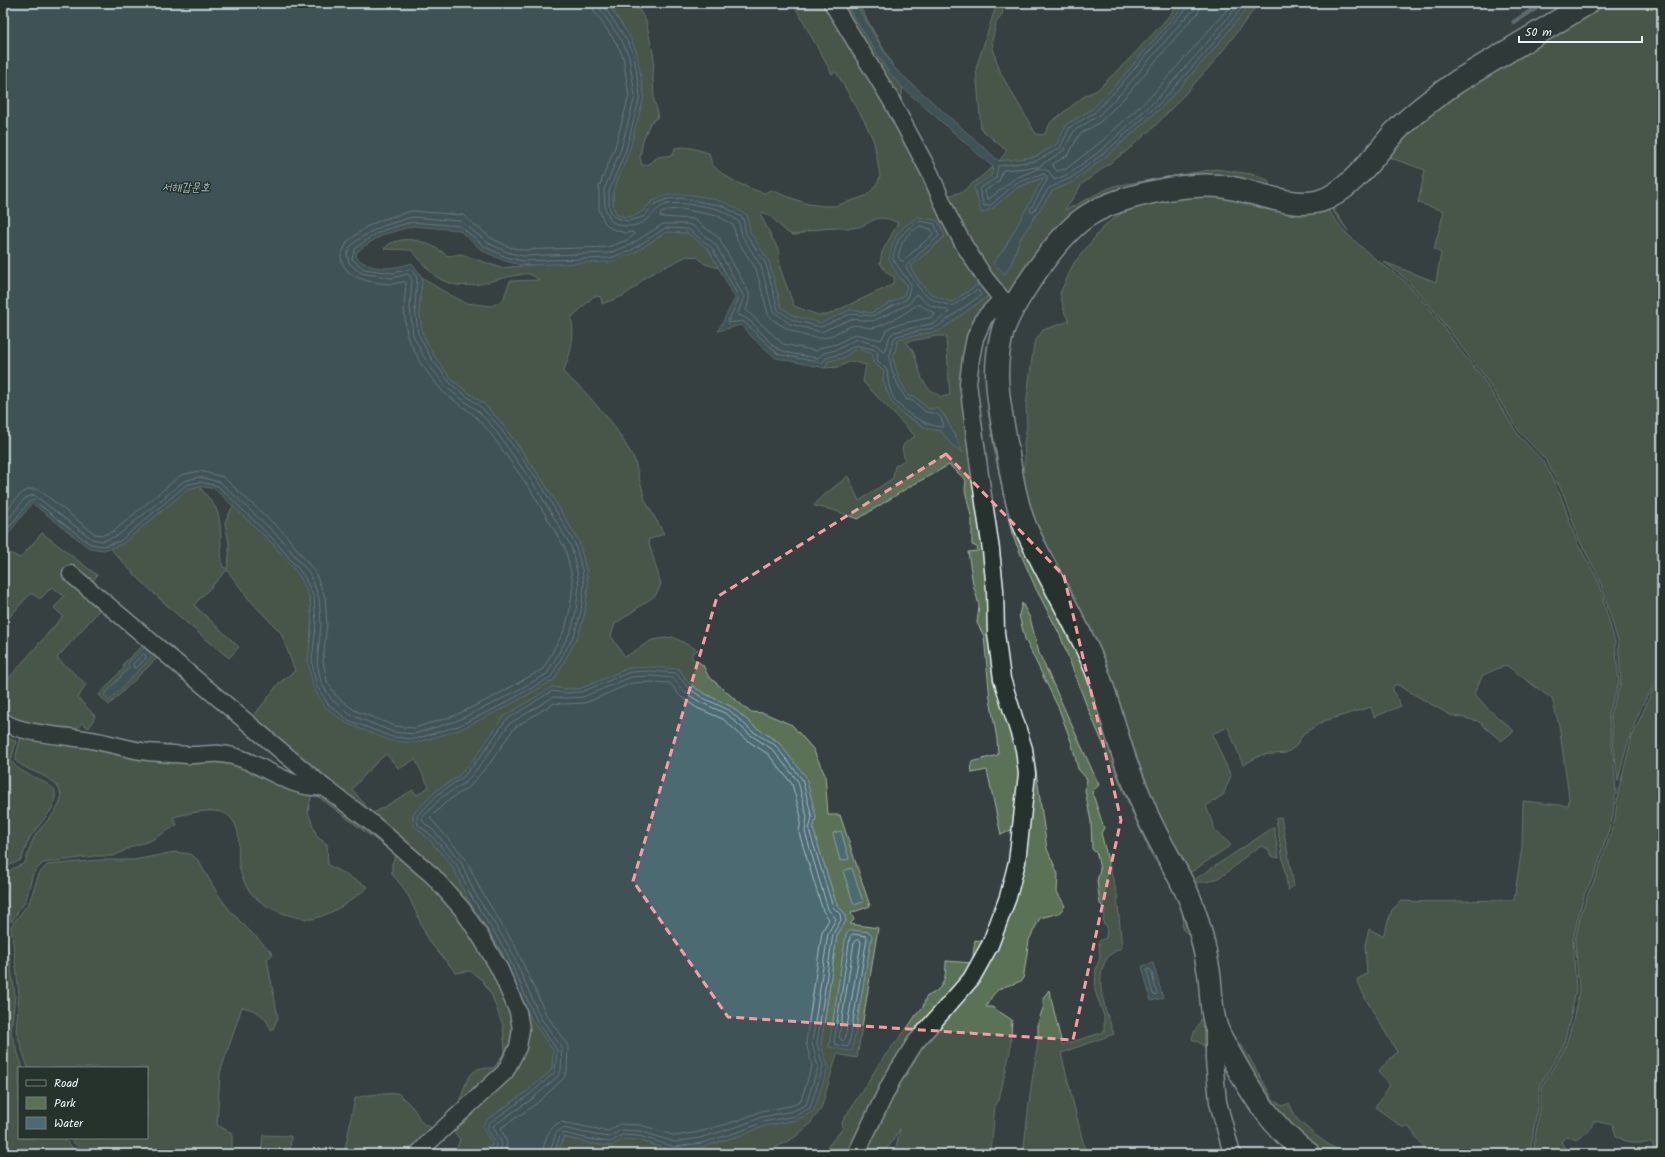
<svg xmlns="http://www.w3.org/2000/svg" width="1665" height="1157" viewBox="0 0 1665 1157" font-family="Kalam,'Poor Story',sans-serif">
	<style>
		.green { fill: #5b7256; stroke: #a2b2a7; fill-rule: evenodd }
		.water { fill: #4b6a72; stroke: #8aa0a8 }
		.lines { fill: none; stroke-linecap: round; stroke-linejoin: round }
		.shore { stroke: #a9bbc2; stroke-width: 1 }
		.stream { stroke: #8aa0a8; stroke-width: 5 }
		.street-casing { stroke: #e8f1f8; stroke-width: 19 }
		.secondary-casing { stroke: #e8f1f8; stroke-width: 25 }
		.street { stroke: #26332d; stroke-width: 16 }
		.secondary { stroke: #26332d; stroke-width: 22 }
		.marked { fill: none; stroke: #ff9aa2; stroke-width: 3; stroke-dasharray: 8 5; stroke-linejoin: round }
		.labels { text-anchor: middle; stroke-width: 3; stroke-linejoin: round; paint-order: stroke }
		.water-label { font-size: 12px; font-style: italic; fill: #a9bbc2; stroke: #26332d }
	</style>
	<rect width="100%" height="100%" fill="#374040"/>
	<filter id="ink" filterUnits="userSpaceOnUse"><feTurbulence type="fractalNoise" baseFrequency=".025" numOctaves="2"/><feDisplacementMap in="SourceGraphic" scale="8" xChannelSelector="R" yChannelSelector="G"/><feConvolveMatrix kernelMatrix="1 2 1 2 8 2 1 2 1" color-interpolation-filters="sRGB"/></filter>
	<g filter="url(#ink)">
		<path class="green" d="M607 3H635L646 21 654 58 653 79 654 100 658 113 657 118 650 123 643 140 640 157 642 166 649 164 658 157 673 155 675 148C686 145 698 150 709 153 710 157 711 162 713 165 722 177 751 190 765 193L770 190 808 204 824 206H835L866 196 873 189 878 182 880 176 874 142 865 122 836 72 832 74 793 3H825L888 105 993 300 969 343 989 550 1022 750 1015 828 1001 835 987 770 972 773 971 762 998 755 997 739 990 699 984 636 977 623 979 605 973 584 968 552 978 551 977 547 972 545V520L965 490 966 480 949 465 909 487 858 519 833 510 814 506 819 499 848 476 859 501 893 478 895 466 905 460C900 444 902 445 915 436L863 382 866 365 851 361 839 367 825 368 828 361 843 358 857 348 874 354 873 362 884 371 883 381 901 413 928 429 941 431 951 444 956 436C944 422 950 409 928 409L915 397H909L899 379 893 359 898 339 939 331 988 296 979 284 952 302C926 295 924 289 910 267L945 237 938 221 918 217 897 274 907 285 904 296 871 313 850 310 821 324 794 316 781 307 769 262 750 232 747 215 736 210 652 201C641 214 635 220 617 215L613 207V192L644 96 640 76 623 26ZM763 212C774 216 785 235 794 235 800 235 804 232 809 231 823 228 837 228 852 228 872 227 873 210 898 223L882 252 880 263 886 272 895 278 892 285 827 315H818L794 306 780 268 779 251 761 216ZM936 336H946L950 395 941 397 928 388 922 379 913 350 906 342Z
			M834 3H845L889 73 903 88 900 104 947 196 962 192 993 167V175L974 187 982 213 993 208 1018 187 1045 177 1004 249 993 263 1012 262 1020 239 1052 191 1073 182 1110 153 1163 106 1208 56 1251 3H1259L1214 62 1183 96 1155 126 1129 149 1082 184 1065 210C1082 203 1096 193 1114 186L1216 169 1251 174 1268 180 1271 190 1291 194 1321 193 1456 78 1322 197 1268 193 1116 199 1012 299 994 282Z
			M855 3H858L894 68Z
			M997 3H1004L1002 15 996 23 992 42 995 56 1001 74 1036 134 1044 135 1051 122 1086 95 1097 90 1130 58 1164 22 1179 3H1188L1178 12 1115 86 1091 110 1067 124 1058 144 1035 157 999 161 1007 151 981 129 976 68Z
			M1594 3H1662V674C1637 706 1627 743 1618 781L1610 714 1621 683 1618 641 1599 577 1580 542 1565 498 1546 460 1521 434 1482 373 1462 348 1437 314 1407 280 1384 262 1436 282 1441 253 1434 249 1444 211 1418 203 1425 170 1382 155 1332 207 1348 231 1329 206 1397 134Z
			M1207 188C1239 192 1270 203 1302 206 1310 207 1318 204 1326 208L1346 233 1374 258 1406 282 1435 315 1460 350 1480 374 1519 436 1544 462 1562 499 1577 543 1597 578 1615 642 1619 683 1608 713 1613 754 1616 792 1612 820 1595 873 1585 893 1578 917 1573 939 1576 990 1570 1020 1563 1047 1541 1083 1530 1154H1428L1409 1127H1402L1375 1107 1390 1085 1378 1072 1397 1052 1365 998 1357 979 1367 974 1365 945 1369 929 1383 936 1392 910 1401 901C1439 903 1476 900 1514 900L1522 847 1523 801 1568 806 1569 797 1559 725 1552 699 1506 665 1483 675 1474 693 1488 709 1514 731 1501 741 1478 721 1450 715 1396 684 1392 688 1401 706 1374 717 1371 707 1324 721 1304 733 1296 746 1286 753 1261 755 1243 765 1228 727 1212 734 1231 776 1223 795 1206 806 1215 830 1231 845 1194 870 1189 873H1181L1150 815 1128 760 1098 666 1077 617 1042 554 1026 520 1010 451 1002 396 1001 374 1006 331 1013 316 1046 262 1068 237 1081 225 1103 211 1119 204 1168 193ZM1138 202 1105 225 1074 263 1060 293 1065 314 1069 321 1043 330 1034 343 1026 406 1027 426 1024 443 1025 459 1020 486C1015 470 1013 453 1010 436 1005 401 1001 369 1008 334 1011 320 1021 306 1029 294 1054 255 1088 206 1138 202Z
			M666 232 688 233 709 250 719 268 705 264 697 257 687 256 645 277 637 286 623 296 602 304 601 297 594 296 571 318C576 336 570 356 563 372L584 391 613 424 634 458 645 500 664 534 648 540 661 584 656 595 615 624 611 636 625 657 652 640 673 637 698 650 692 653V658L703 665 708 676 750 712 764 713 792 725 813 749 825 775 828 815H840L870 906 851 913 854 920 850 924 878 928 857 1058 837 1054 821 1109 809 1125 795 1137 764 1154H572L568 1153 567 1154H557L564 1137 593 1144 612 1146 623 1139 639 1140 674 1151 702 1147 745 1134 764 1126 796 1120 820 1089 828 1067 821 1044 837 935 846 921 844 912 837 906 813 829 816 817 778 742 755 727 732 707 705 694 689 684 679 669 629 668 580 689H564L552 687 478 754 459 776 437 790 413 814 414 826 427 837 453 867 466 896 502 952 532 1021 553 1050 552 1070 526 1092 487 1120 493 1145 465 1154H452L456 1151 460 1139 449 1127 524 1039 466 907 250 721 279 683 295 671 281 633 248 598 227 570 194 605 239 647 229 658C187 624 146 589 110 548L122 544 188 489 199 486C204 493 214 503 217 511 223 525 219 551 223 567L227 569 229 557V544L225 522 233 506C255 527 305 569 310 600 313 621 310 641 308 662L500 710 554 680 579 634 585 612 588 585 586 570 579 542 543 481 520 448 500 421 484 404 453 381 434 356 422 333 419 308 422 277 441 290 466 303 492 306 503 300 510 281 539 280C537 278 534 276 531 275 528 273 523 274 519 275 494 278 469 293 444 281 430 275 422 261 411 250L384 249C388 244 391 243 397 241 416 236 433 245 448 256L461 254 501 268 540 264 634 253ZM386 754 399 769 415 759 429 787 417 795 413 790 372 814 352 789 376 763Z
			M1006 307 1008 310 999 329 995 351 993 372 995 401 1010 487 1019 522 1035 555 1073 626 1092 669 1123 765 1144 818 1179 884 1198 932 1205 974 1210 1020V1063L1216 1106 1229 1154H1225L1212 1108 1206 1050 1202 1044 1192 1039C1194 1029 1199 1027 1201 1019 1207 1003 1198 956 1196 937L1191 936 1182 929 1183 915 1181 903 1169 880 1152 856 1137 823 1086 704 1060 635 1036 589 1012 534 995 455 988 411V370L990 348 998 323Z
			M42 533 97 575 91 585 103 606 57 658 86 684 78 698 95 716 89 728 82 723 74 732 21 727 3 713V685L63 616 54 608 64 596 52 587 40 599 31 593 3 624V562L10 553 20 558Z
			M1022 603 1030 618 1039 653 1099 785 1092 792 1104 828 1101 833 1117 895 1122 948C1117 950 1110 954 1107 958 1093 981 1106 1011 1114 1034L1061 1053 1086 1154H1023L1031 1087 1038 1042V1023L1044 1005 1043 998 1049 990 1062 1045 1104 1032V1016L1095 991 1096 968 1100 958 1099 941 1106 938 1107 926 1103 923 1105 909 1100 904 1097 881 1100 870 1097 854 1092 849 1091 822 1085 790 1087 779 1078 769 1072 744 1059 709 1025 639 1019 615Z
			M145 643 311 783 304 781 157 658 109 705 99 695 124 668 123 664ZM129 667 109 701 104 695Z
			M1007 676 1020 709 1036 770 1047 849 1058 874 1057 892 1065 906 1059 913 1040 918 1029 940 1023 980C1001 990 998 983 986 1007H992L1012 1020 1010 1052 999 1099 995 1104 991 1154H895L900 1129C885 1153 887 1154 858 1154L892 1086 988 957 1029 800Z
			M1662 678V1144L1661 1146 1662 1154H1631L1654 1150 1652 1143H1629L1616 1136 1613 1125 1594 1121 1589 1131 1577 1140 1566 1136 1561 1142 1566 1149 1564 1154H1533L1543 1084 1565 1048 1573 1021 1579 990 1575 940 1580 917 1588 894 1597 874 1615 820 1618 792 1632 737 1653 689Z
			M22 733 213 758 324 791 395 847 392 852 312 792 308 812 317 837 327 844 328 865 368 887C351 901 336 912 316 918 311 920 306 919 301 918 278 914 251 902 243 879 241 874 239 868 239 864 237 847 243 831 230 817 218 805 187 814 173 817L177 825 150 841 133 846 114 856H95L43 863 33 873 26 900 11 922 5 891 4 878 12 869 25 863C28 854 31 842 36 834 45 821 72 802 56 785 45 773 28 772 16 761V755Z
			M3 737 16 741 11 761C23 777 41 776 55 790V800L52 809 30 837 21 860 8 866 3 872Z
			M1281 817 1294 886 1288 890 1276 819Z
			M1274 827 1279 858 1271 856 1268 849 1262 846C1242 854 1231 876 1210 881 1204 883 1197 882 1191 882Z
			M398 850 460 912 507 994 515 1030 507 1059 459 1109C462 1096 465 1072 481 1068 485 1068 490 1068 494 1068L505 1051 503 1026 492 996 482 980 470 971 456 973 428 940 410 899 402 886 392 874V864Z
			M175 852 190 854 197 859C207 874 214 890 225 904 239 922 257 937 273 954L267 959 278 1018 272 1031C264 1015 259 1011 242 1007L220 1073 217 1125 232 1133V1154H85L69 1138H147V1068H28L16 1031 19 994 11 926 29 903 39 874 47 865 99 860H134Z
			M3 913 15 995 11 1033 23 1068H19V1138H63L79 1154H3Z
			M975 940 987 942 852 1154H823L824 1151 843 1128 842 1122 883 1058 908 1027 916 1015 923 1007 926 997C943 989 946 981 946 961L972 963Z
			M1218 1016 1248 1055 1273 1099 1282 1106 1289 1103 1297 1119 1316 1136 1343 1154H1317L1285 1126Z
			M398 1093C402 1098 408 1102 412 1107 422 1119 418 1126 438 1129L413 1154H344L355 1098 369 1095Z
			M263 1135 291 1136 290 1154H261Z"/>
		<path class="water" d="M3 3H607L630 37 637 53 644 96 629 152 613 192V207L617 215C643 223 643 202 665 196 680 191 708 197 723 202 731 204 739 211 747 215L750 232 769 262 781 307 794 316 821 323 850 310 871 313 904 296 907 285 897 274 889 259C894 234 897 231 918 217L938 221 945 236 910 267C923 289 927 295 952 302L979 284 988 296 939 331 898 339 893 359 899 379 909 397H915L928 409C931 409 935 408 938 409 945 412 959 445 963 453L951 444 941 431 928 429 901 413 891 401 883 381 884 371 873 362V354L857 348 843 358 828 361 825 368 776 358 753 338 741 325 718 331 735 298 709 250 688 233 666 232 634 253 611 262 521 265 505 261 483 251 459 230 413 226 385 234 374 240 363 247 357 252 356 257C372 272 392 269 412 263L422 277 419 308 422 333 434 356 453 381 484 404 500 421 543 481 579 542 586 570 588 585 585 612 579 634 554 680 500 710 459 730 415 743 391 741 346 723 325 707 313 687 308 662 312 623 310 598 301 578 274 545 215 489 199 486 188 489 122 544 104 550 89 548 32 503 3 541Z
			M845 3H855L894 68 999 161 1035 157 1057 144 1067 124 1091 110 1115 86 1178 12 1188 3H1251L1208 56 1163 106 1110 153 1073 182 1052 191 1020 239 1012 262 1005 274 993 263 1004 249 1044 177 1018 187 993 208 981 213 974 187 992 175 993 167 903 88 889 73Z
			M144 648 153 656 109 701 104 695 129 668 128 663Z
			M651 667 679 669 689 684 705 694 732 707 755 727 778 742 806 777 816 817 813 829 837 906 844 912 846 921 837 935 821 1044 828 1067 814 1111 796 1120 764 1126 745 1134 702 1147 674 1151 639 1140 623 1139 612 1146 593 1144 564 1137 557 1154H465L493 1145 482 1127 487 1120 526 1092 552 1070 553 1050 532 1021 502 952 466 896 453 867 427 837 414 826 413 814 437 790 459 776 478 754 503 717 552 687 564 689H580L629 668Z
			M841 831 849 859 840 861 833 833Z
			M852 868 863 902 854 905 843 871Z
			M851 930 869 932 872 935 852 1051H848L829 1047 846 934Z
			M1153 963 1163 998 1151 1001 1142 966Z"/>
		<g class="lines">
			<path class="shore" d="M1190 3 1189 7 1180 15 1118 88 1094 113 1070 127 1060 148 1036 161 998 166 996 178 979 189 984 206 991 205 1016 183 1044 174 1047 176V180L1030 210 1031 212H1033L1049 188 1071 178 1108 150 1160 103 1205 53 1246 3
				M1195 3 1194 10 1184 19 1122 92 1098 116 1074 131 1063 151 1038 167 1003 170 999 181 985 191 987 199H989L1014 179 1039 168 1049 171 1054 180 1069 174 1105 147 1156 100 1201 50 1240 3
				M1201 3 1198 13 1188 23 1126 96 1100 122 1079 135 1069 154 1053 164V166L1057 171 1066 169 1101 142 1152 95 1233 3
				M681 209 718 216 733 225 737 240 756 269 768 314C776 326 809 340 823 338 833 337 841 329 851 326 858 324 865 328 872 328 885 326 909 311 918 304L934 313 935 315 932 317 892 326 886 331 881 340 855 334 837 344 823 347 816 351 783 344 746 310 749 301V293L719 238 693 219 662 217 660 216 661 213 669 210Z
				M920 226 931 229 933 234 903 261H901L898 257C902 240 905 235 920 226Z
				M3 517C12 504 24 481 42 492L95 534 103 535 114 531 181 475 200 471 223 477 285 534 315 572 325 597 327 624 323 661 327 681 336 696 354 710 395 726 414 728 454 716 493 697 543 669 565 629 570 609 573 585 571 572 565 548 530 489 489 431 474 415 443 392 421 364 407 336 404 309 406 282C401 281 396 284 391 284 373 283 342 279 341 256L347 242 366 227 381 220 412 211 463 215 491 238 509 247 523 250 608 247 627 240 634 235 633 232 625 233 610 228 604 222 599 209V187L615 147 629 96 623 57 617 44 594 11 593 3
				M3 526 25 498 34 495 92 539 103 541 117 536 184 481 199 477 220 482 280 538 310 574 319 598 321 624 317 662 321 683 332 700 351 715 393 732 414 734 456 721 496 702 547 674 571 631 576 611 579 585 577 571 571 546 535 486 493 427 478 411 447 388 426 361 413 335 410 307 412 280 409 275 407 274 392 278 361 273 349 263 347 254 350 247 356 241 370 232 383 226 412 217 461 221 488 243 507 252 522 256 609 253 630 245 663 224H688L693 226 716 245 744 297 737 315C756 318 764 343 781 350 792 355 806 356 818 358L824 353 839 349 856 339 877 345 884 352 890 336 894 332 935 323 949 312 947 310 931 306 916 294 909 304 873 321 851 319 821 332 790 324 773 311 761 266 742 236 739 222C734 218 726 213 720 210 710 206 679 202 668 204 657 207 654 214 646 220 636 228 621 228 611 221L605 208 604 190 621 149 635 96 629 56 622 41 600 9 599 3
				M3 535 29 502 33 500 90 544 104 546 120 541 186 485 199 482 218 486 276 542 304 576 314 598 316 623 312 661 316 685 328 704 348 720 392 737 415 739 458 726 498 707 551 677 575 633 581 611 584 585 582 570 575 544 540 483 497 424 481 407 451 384 431 358 418 334 415 307 417 278 411 269 392 273 364 269 352 259 355 249 372 236 384 230 412 222 460 226 485 247 506 257 522 261 610 258 632 250 665 228 688 229 712 248 738 296V300L728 321V323L743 321 778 354 822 363 826 358 841 354 856 345 876 350 878 354 877 360 887 370C888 380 889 390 894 399 902 412 929 428 944 427L941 417 937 414 926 412 913 401 906 399C895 380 882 357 896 336L937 327 981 295 979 291 977 290 952 306C924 299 921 292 907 269L906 266 939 236 935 224 919 221C902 232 896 238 893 259L901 271 911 284 907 299 872 316 850 314 821 327 793 320 778 310 766 264 746 234 743 218 723 206 681 198 667 199 655 204 643 217 628 221 614 217 609 207V191L626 150 640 96 634 54 626 39 604 7V3
				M144 654 146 655V658L136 668H134L133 664Z
				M853 934 866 936 867 938 849 1045 847 1047 835 1044 834 1042 850 937Z
				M856 940H860L861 943 845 1039 843 1041 839 1038 854 942Z
				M1148 969 1151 970 1157 993 1156 995 1153 994 1147 971Z
				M478 1154 494 1149 496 1146V1143L487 1128 489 1123 529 1095 555 1072 557 1050 536 1019 505 950 470 894 457 865 430 834 418 825 417 816 439 793 462 778 481 756 506 720 552 691 564 693 581 692 630 672 651 671 676 673 687 687 703 698 729 710 752 731 775 745 802 779 812 817 809 830 833 907 840 914 841 920 833 934 817 1043 823 1067 810 1108 795 1116 763 1122 744 1130 702 1143 675 1147 639 1136 622 1135 611 1142 594 1140 563 1133 560 1136 554 1154
				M495 1154 500 1151 502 1144 493 1126 532 1099 558 1076 561 1070 562 1048 540 1017 510 948 474 892 461 862 434 831 423 822 422 818 442 797 466 782 485 759 509 724 553 697 564 698 583 697 631 677 651 676 673 678 684 692 700 702 727 714 749 734 772 749 798 781 807 817 805 832 828 909 836 919 828 933 812 1043 818 1067 806 1105 793 1111 762 1117 742 1125 700 1138 675 1142 640 1131 621 1130 609 1137 595 1135 563 1128 556 1133 549 1154
				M504 1154 507 1143 501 1128 536 1104 563 1079 567 1071 568 1046 546 1014 515 946 480 889 466 859 430 818 446 802 470 786 490 763 514 728 554 703 564 704 585 703 632 683 651 682 670 683 680 696 697 708 723 719 745 739 768 754 792 784 801 817 799 833 823 911 829 919 822 932 806 1042 812 1066 801 1100 791 1106 761 1111 740 1120 699 1132 676 1136 641 1125 620 1124 608 1131 561 1122C549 1126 543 1142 543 1154"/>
			<path class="stream" d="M1514 22 1544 3"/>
			<g class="street-casing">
				<path id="street" d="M832 3 891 100 930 173 948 215 964 245 985 278 1002 299 1011 303
					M71 574 324 787 373 824 433 876 462 909 482 939 500 970 518 1012 521 1029 518 1047 505 1072 429 1142 418 1154
					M3 721C19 734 69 736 91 740 110 743 129 750 148 752 163 753 178 755 193 755 202 755 212 753 221 754 257 757 287 791 324 787
					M1214 1027V1060L1218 1102 1232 1154
					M856 1154 892 1080 915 1043 971 979 990 945 1008 897 1017 862 1027 774 1024 749 1002 679 996 633 995 590 991 550 979 468 968 383 971 358 975 338 984 318 1002 299"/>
			</g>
			<g class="secondary-casing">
				<path id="secondary" d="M1309 1154C1270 1128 1243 1079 1221 1038 1210 1018 1212 995 1209 973 1205 949 1200 926 1191 902 1179 873 1161 846 1148 817 1142 803 1137 789 1131 776 1116 739 1109 700 1094 664 1074 617 1046 573 1025 526 1016 503 1012 478 1008 454 1004 428 997 401 997 374 997 360 999 344 1003 330 1011 306 1041 263 1058 243 1066 234 1074 225 1084 218 1115 196 1189 181 1226 187 1255 191 1291 209 1320 201 1350 192 1375 154 1395 132 1414 112 1436 96 1458 81L1588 3"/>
			</g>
			<use href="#street" class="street"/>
			<use href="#secondary" class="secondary"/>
		</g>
	</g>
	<path d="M0 0H1665V1157H0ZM946 454 1064 576 1121 820 1073 1040 728 1017 633 881 717 597Z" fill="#374040" fill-opacity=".55" fill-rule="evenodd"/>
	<path class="marked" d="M946 454 1064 576 1121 820 1073 1040 728 1017 633 881 717 597Z"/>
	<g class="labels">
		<g class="water-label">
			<text x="186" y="191">서해갑문호</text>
		</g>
	</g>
	<rect width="1665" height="1157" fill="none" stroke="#26332d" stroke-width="16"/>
	<rect x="8" y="8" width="1649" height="1141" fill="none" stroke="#e8f1f8" stroke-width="1.5" filter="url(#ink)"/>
	<rect x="18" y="1067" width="130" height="72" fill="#26332d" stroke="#747f7e"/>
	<rect x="26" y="1080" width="20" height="6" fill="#26332d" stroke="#747f7e"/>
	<text x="54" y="1087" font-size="12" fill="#e8f1f8">Road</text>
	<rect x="26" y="1097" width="20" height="12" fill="#5b7256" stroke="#747f7e"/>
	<text x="54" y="1107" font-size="12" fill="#e8f1f8">Park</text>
	<rect x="26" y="1117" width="20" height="12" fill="#4b6a72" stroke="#747f7e"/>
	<text x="54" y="1127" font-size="12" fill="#e8f1f8">Water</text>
	<path d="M1519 36v6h123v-6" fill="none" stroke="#e8f1f8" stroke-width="2"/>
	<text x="1525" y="36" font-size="12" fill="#e8f1f8" stroke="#26332d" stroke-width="3" paint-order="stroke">50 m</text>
</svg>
